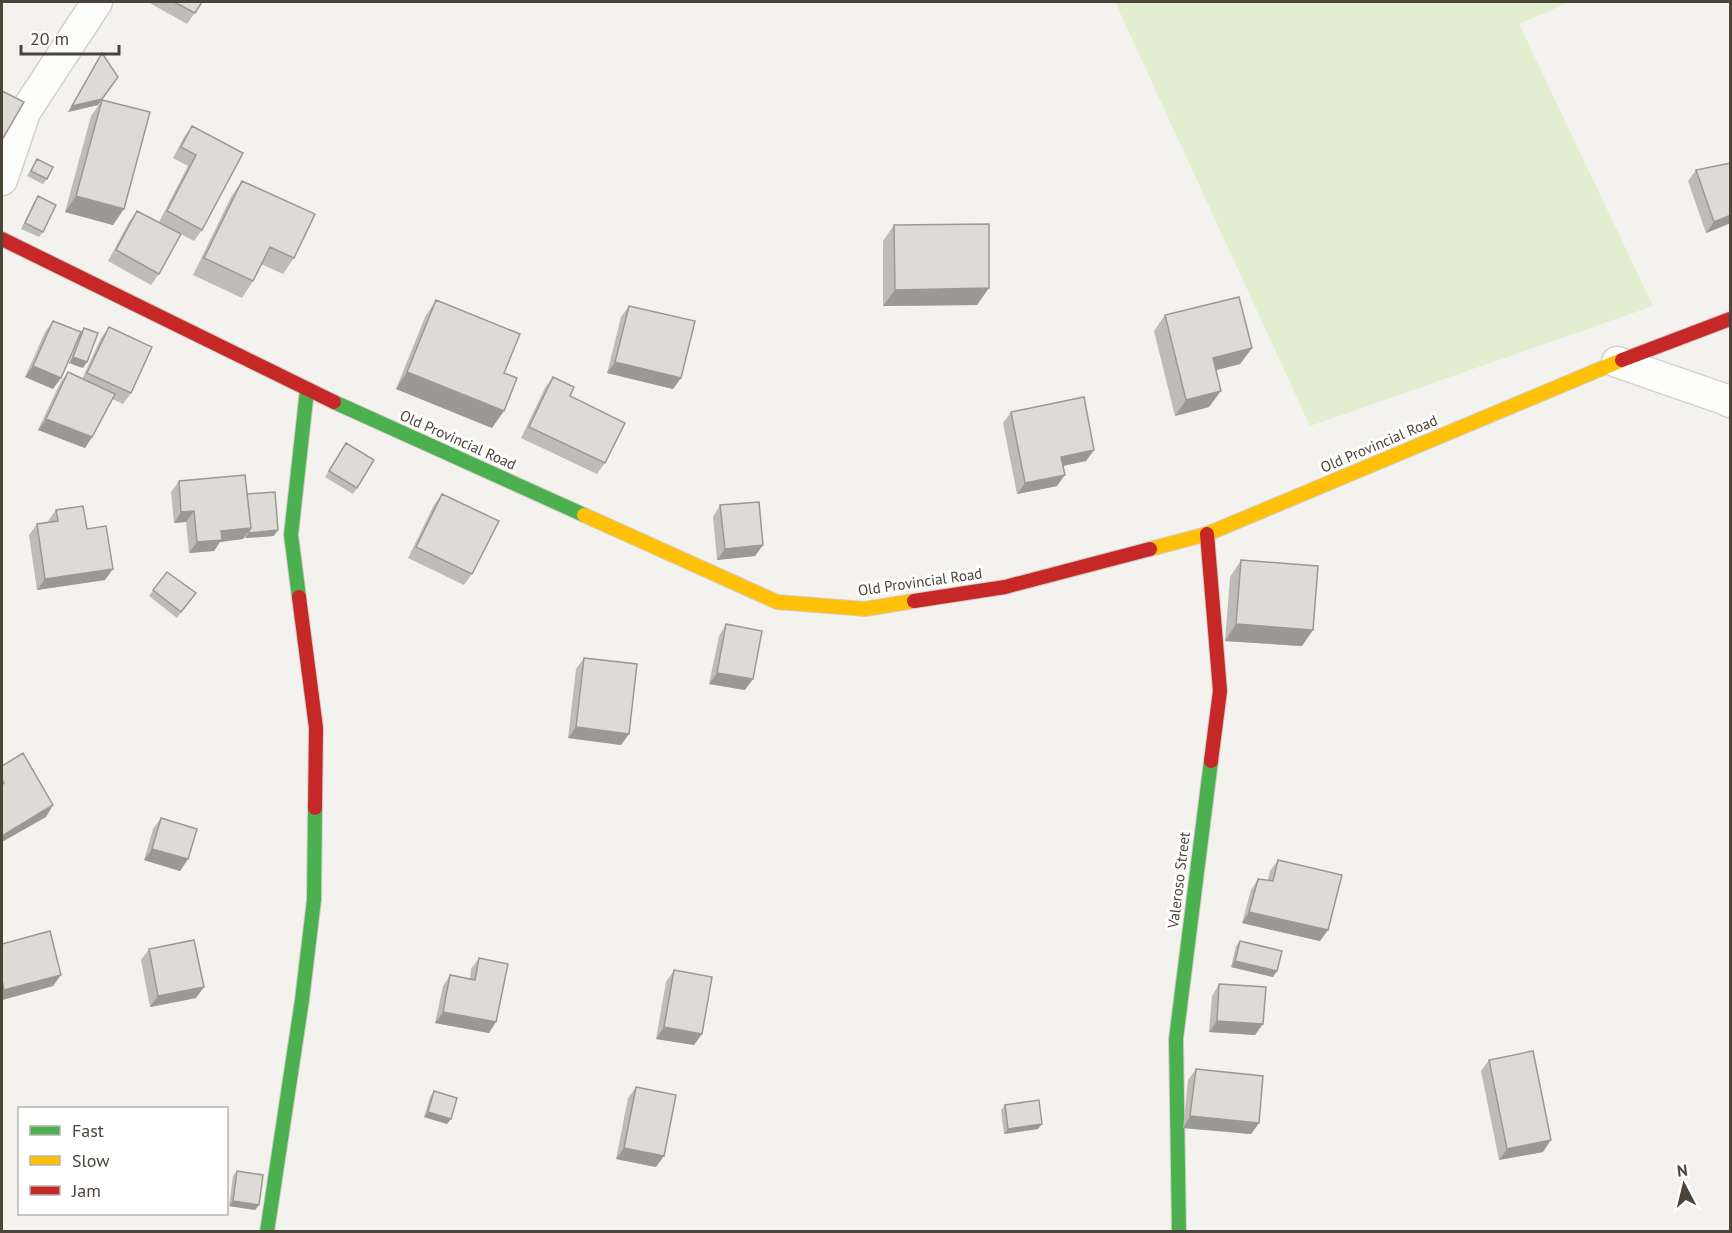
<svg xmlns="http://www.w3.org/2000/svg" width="1732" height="1233" viewBox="0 0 1732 1233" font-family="'PT Sans',sans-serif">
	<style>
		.green { fill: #e1eecf }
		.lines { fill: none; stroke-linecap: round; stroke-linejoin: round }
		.street-casing { stroke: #d2d0cb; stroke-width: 33 }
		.fast-casing { stroke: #d3cfc5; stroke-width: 16 }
		.slow-casing { stroke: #d3cfc5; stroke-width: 16 }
		.jam-casing { stroke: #d3cfc5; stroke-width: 16 }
		.street { stroke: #fdfdfc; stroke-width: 30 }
		.fast { stroke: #4caf50; stroke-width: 14 }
		.slow { stroke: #ffc107; stroke-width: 14 }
		.jam { stroke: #c62828; stroke-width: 14 }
		.wall { fill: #bfbcb8 }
		.shaded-wall { fill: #9b9996 }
		.building { fill: #dedbd6; stroke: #9b9996; stroke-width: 1.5 }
		.labels { text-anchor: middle; stroke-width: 6; stroke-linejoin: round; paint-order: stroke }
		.street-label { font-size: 15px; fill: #4b4439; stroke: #fff }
	</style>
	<rect width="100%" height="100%" fill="#f4f2ee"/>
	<path class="green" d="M1115 2H1570L1519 24 1653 306 1310 426Z"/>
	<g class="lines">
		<g class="street-casing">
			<path id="street" d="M2 180 25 112 97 2
				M1617 362 1724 399 1730 402"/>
		</g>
		<g class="fast-casing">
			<path id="fast" d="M334 402 584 515
				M299 597 291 535 307 390
				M267 1232 302 1000 314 900 315 808
				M1179 1232 1176 1039 1211 761"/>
		</g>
		<g class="slow-casing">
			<path id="slow" d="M584 515 777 602 865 609 914 601
				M1150 549 1207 534 1622 360"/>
		</g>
		<g class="jam-casing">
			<path id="jam" d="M2 239 334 402
				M1622 360 1730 319
				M1207 534 1220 691 1211 761
				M299 597 316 728 315 808
				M914 601 1005 587 1150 549"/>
		</g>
		<use href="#street" class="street"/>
		<use href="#fast" class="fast"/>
		<use href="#slow" class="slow"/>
		<use href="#jam" class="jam"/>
	</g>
	<path class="wall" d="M148 2H202L187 24Z
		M102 53 98 105 68 112 98 59Z
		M102 100 113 225 65 212 91 116Z
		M192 126 243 153 202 230 194 241 169 228 159 274 151 285 108 261 129 222 137 211 159 222 188 166 173 158 184 137Z
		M37 159 47 179 43 184 27 176Z
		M1696 170 1731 223 1706 233 1688 181Z
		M242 181 294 258 283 274 261 264 253 281 242 298 193 275 231 197Z
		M38 196 43 232 39 237 21 229 34 202Z
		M894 225 977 305 883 306V241Z
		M436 300 504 373 492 428 396 389 425 317Z
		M629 306 681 378 673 389 607 373 621 317Z
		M1165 315 1252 348 1240 364 1216 370 1209 407 1175 416 1154 331Z
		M53 321 81 332 84 328 83 368 69 363 76 345 61 378 53 389 25 377 45 332Z
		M109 327 131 393 123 404 112 399 92 437 85 448 38 430 60 383 68 372 82 379 101 338Z
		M553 377 570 396 605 463 597 474 521 438 545 388Z
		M1011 412 1094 450 1086 461 1063 466 1057 486 1017 494 1003 423Z
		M346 443 357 488 353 494 325 477Z
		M179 481 247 494 274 536 245 538V536L243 539 220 542 214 551 189 553 186 522 174 523 171 492Z
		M442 494 472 574 464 585 408 558 434 505Z
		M720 505 763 545 755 556 717 560 713 517Z
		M56 510 87 529 105 580 37 590 29 535 37 524 49 522 48 521Z
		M1241 560 1302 646 1225 641 1230 577Z
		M167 572 196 593 177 618 149 596Z
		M726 624 745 690 709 684 719 636Z
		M584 658 621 745 568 738 576 669Z
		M161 818 188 859 180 871 144 860 153 829Z
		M1278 860 1320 941 1242 923 1251 890 1258 879 1268 880 1270 871Z
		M1240 941 1273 977 1231 967 1236 946Z
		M2 944 53 986 2 1000Z
		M149 949 196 998 150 1007 141 960Z
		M479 958 489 1033 435 1023 443 986 450 975 470 979 471 969Z
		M674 970 702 1034 694 1045 656 1039 666 982Z
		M1219 984 1255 1035 1209 1032 1212 996Z
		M1489 1060 1543 1152 1499 1160 1481 1071Z
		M1196 1069 1259 1123 1251 1134 1183 1128 1188 1080Z
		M636 1087 656 1167 616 1159 628 1098Z
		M434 1091 447 1124 424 1117 430 1097Z
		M1005 1105 1038 1129 1004 1134 1001 1110Z
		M237 1171 255 1210 229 1206 233 1176Z"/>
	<path class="shaded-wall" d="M118 77 98 105 68 112 72 106Z
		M76 196 124 209 113 225 65 212Z
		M1731 215V223L1706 233 1714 222Z
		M989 288 977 305 883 306 895 290Z
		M1252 348 1240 364 1201 374 1213 358Z
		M73 357 87 362 83 368 69 363Z
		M615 362 681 378 673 389 607 373Z
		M33 366 61 378 53 389 25 377Z
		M407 372 504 411 492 428 396 389Z
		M1221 391 1209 407 1175 416 1186 400Z
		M46 419 92 437 85 448 38 430Z
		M1094 450 1086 461 1053 468 1061 457Z
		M1065 475 1057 486 1017 494 1025 483Z
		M194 511 186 522 174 523 181 512Z
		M251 528 243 539 220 542 214 551 189 553 197 542 221 531Z
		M278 530 274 536 245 538 249 533Z
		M763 545 755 556 717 560 725 549Z
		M113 569 105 580 37 590 45 579Z
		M1236 624 1313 630 1302 646 1225 641Z
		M717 673 753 679 745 690 709 684Z
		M576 727 629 734 621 745 568 738Z
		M53 805 46 817 2 842V836Z
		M152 849 188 859 180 871 144 860Z
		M1249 912 1328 930 1320 941 1242 923Z
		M1235 961 1277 971 1273 977 1231 967Z
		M61 975 53 986 2 1000V993L4 990Z
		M204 987 196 998 150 1007 158 996Z
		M443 1012 496 1022 489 1033 435 1023Z
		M1217 1021 1263 1024 1255 1035 1209 1032Z
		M664 1027 702 1034 694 1045 656 1039Z
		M428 1112 451 1119 447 1124 424 1117Z
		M1190 1116 1259 1123 1251 1134 1183 1128Z
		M1042 1124 1038 1129 1004 1134 1008 1129Z
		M1551 1140 1543 1152 1499 1160 1507 1149Z
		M624 1148 664 1156 656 1167 616 1159Z
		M233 1201 259 1205 255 1210 229 1206Z"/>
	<path class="building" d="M174 2H202L195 13Z
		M102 53 118 77 102 99 72 106Z
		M2 91 24 102 2 140Z
		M102 100 150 112 124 209 76 196Z
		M192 126 243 153 202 230 167 211 196 155 181 147Z
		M37 159 53 167 47 179 31 171Z
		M1731 163V215L1714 222 1696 170Z
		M242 181 315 214 294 258 270 247 253 281 204 258Z
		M38 196 56 205 43 232 25 223Z
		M137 211 181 234 159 274 116 250Z
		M989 224V288L895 290 894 225Z
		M1239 297 1252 348 1213 358 1221 391 1186 400 1165 315Z
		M436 300 520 334 504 373 517 378 504 411 407 372Z
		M629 306 695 321 681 378 615 362Z
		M53 321 81 332 61 378 33 366Z
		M109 327 152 347 131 393 87 373Z
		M84 328 98 333 87 362 73 357Z
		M68 372 115 394 92 437 46 419Z
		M553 377 574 387 570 396 625 423 605 463 529 427Z
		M1084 397 1094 450 1061 457 1065 475 1025 483 1011 412Z
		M346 443 374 460 357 488 329 471Z
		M245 475 251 528 221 531 222 540 197 542 194 511 181 512 179 481Z
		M275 492 278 530 249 533V531L251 528 247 494Z
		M442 494 499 521 472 574 416 547Z
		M759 502 763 545 725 549 720 505Z
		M83 506 87 529 106 526 113 569 45 579 37 524 58 521 56 510Z
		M1241 560 1318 566 1313 630 1236 624Z
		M167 572 196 593 181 612 153 590Z
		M726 624 762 631 753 679 717 673Z
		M584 658 637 664 629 734 576 727Z
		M23 753 53 805 2 836V785L4 783 2 779V766Z
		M161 818 197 829 188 859 152 849Z
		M1278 860 1342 875 1328 930 1249 912 1258 879 1273 881Z
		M50 931 61 975 4 990 2 980V944Z
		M194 940 204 987 158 996 149 949Z
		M1240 941 1282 951 1277 971 1235 961Z
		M479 958 508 964 496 1022 443 1012 450 975 475 980Z
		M674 970 712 977 702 1034 664 1027Z
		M1219 984 1266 987 1263 1024 1217 1021Z
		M1533 1051 1551 1140 1507 1149 1489 1060Z
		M1196 1069 1263 1076 1259 1123 1190 1116Z
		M636 1087 676 1095 664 1156 624 1148Z
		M434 1091 457 1098 451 1119 428 1112Z
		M1039 1100 1042 1124 1008 1129 1005 1105Z
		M237 1171 263 1175 259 1205 233 1201Z"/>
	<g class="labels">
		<g class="street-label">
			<text transform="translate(458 440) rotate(24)" y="5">Old Provincial Road</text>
			<text transform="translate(1379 444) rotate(-23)" y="5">Old Provincial Road</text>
			<text transform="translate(920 582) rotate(-8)" y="5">Old Provincial Road</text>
			<text transform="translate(1179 880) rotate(-83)" y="5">Valeroso Street</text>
		</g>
	</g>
	<rect width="1732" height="1233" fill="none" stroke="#4b4439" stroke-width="6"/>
	<rect x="18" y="1107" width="210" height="108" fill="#ffffff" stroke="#b7b4b0" stroke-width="1.5"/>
	<rect x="30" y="1126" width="30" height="9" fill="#4caf50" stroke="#b7b4b0" stroke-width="1.5"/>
	<text x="72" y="1137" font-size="18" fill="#4b4439">Fast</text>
	<rect x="30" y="1156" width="30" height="9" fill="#ffc107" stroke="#b7b4b0" stroke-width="1.5"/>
	<text x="72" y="1167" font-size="18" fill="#4b4439">Slow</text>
	<rect x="30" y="1186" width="30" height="9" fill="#c62828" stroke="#b7b4b0" stroke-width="1.5"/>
	<text x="72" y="1197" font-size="18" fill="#4b4439">Jam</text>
	<g transform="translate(1684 1185) rotate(353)" stroke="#ffffff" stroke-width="4.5" paint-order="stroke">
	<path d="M0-4.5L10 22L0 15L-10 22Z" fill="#4b4439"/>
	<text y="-9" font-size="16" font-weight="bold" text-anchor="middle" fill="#4b4439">N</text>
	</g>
	<path d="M21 45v9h98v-9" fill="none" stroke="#4b4439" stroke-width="3"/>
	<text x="30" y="45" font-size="18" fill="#4b4439" stroke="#ffffff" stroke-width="4.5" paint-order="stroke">20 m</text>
</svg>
